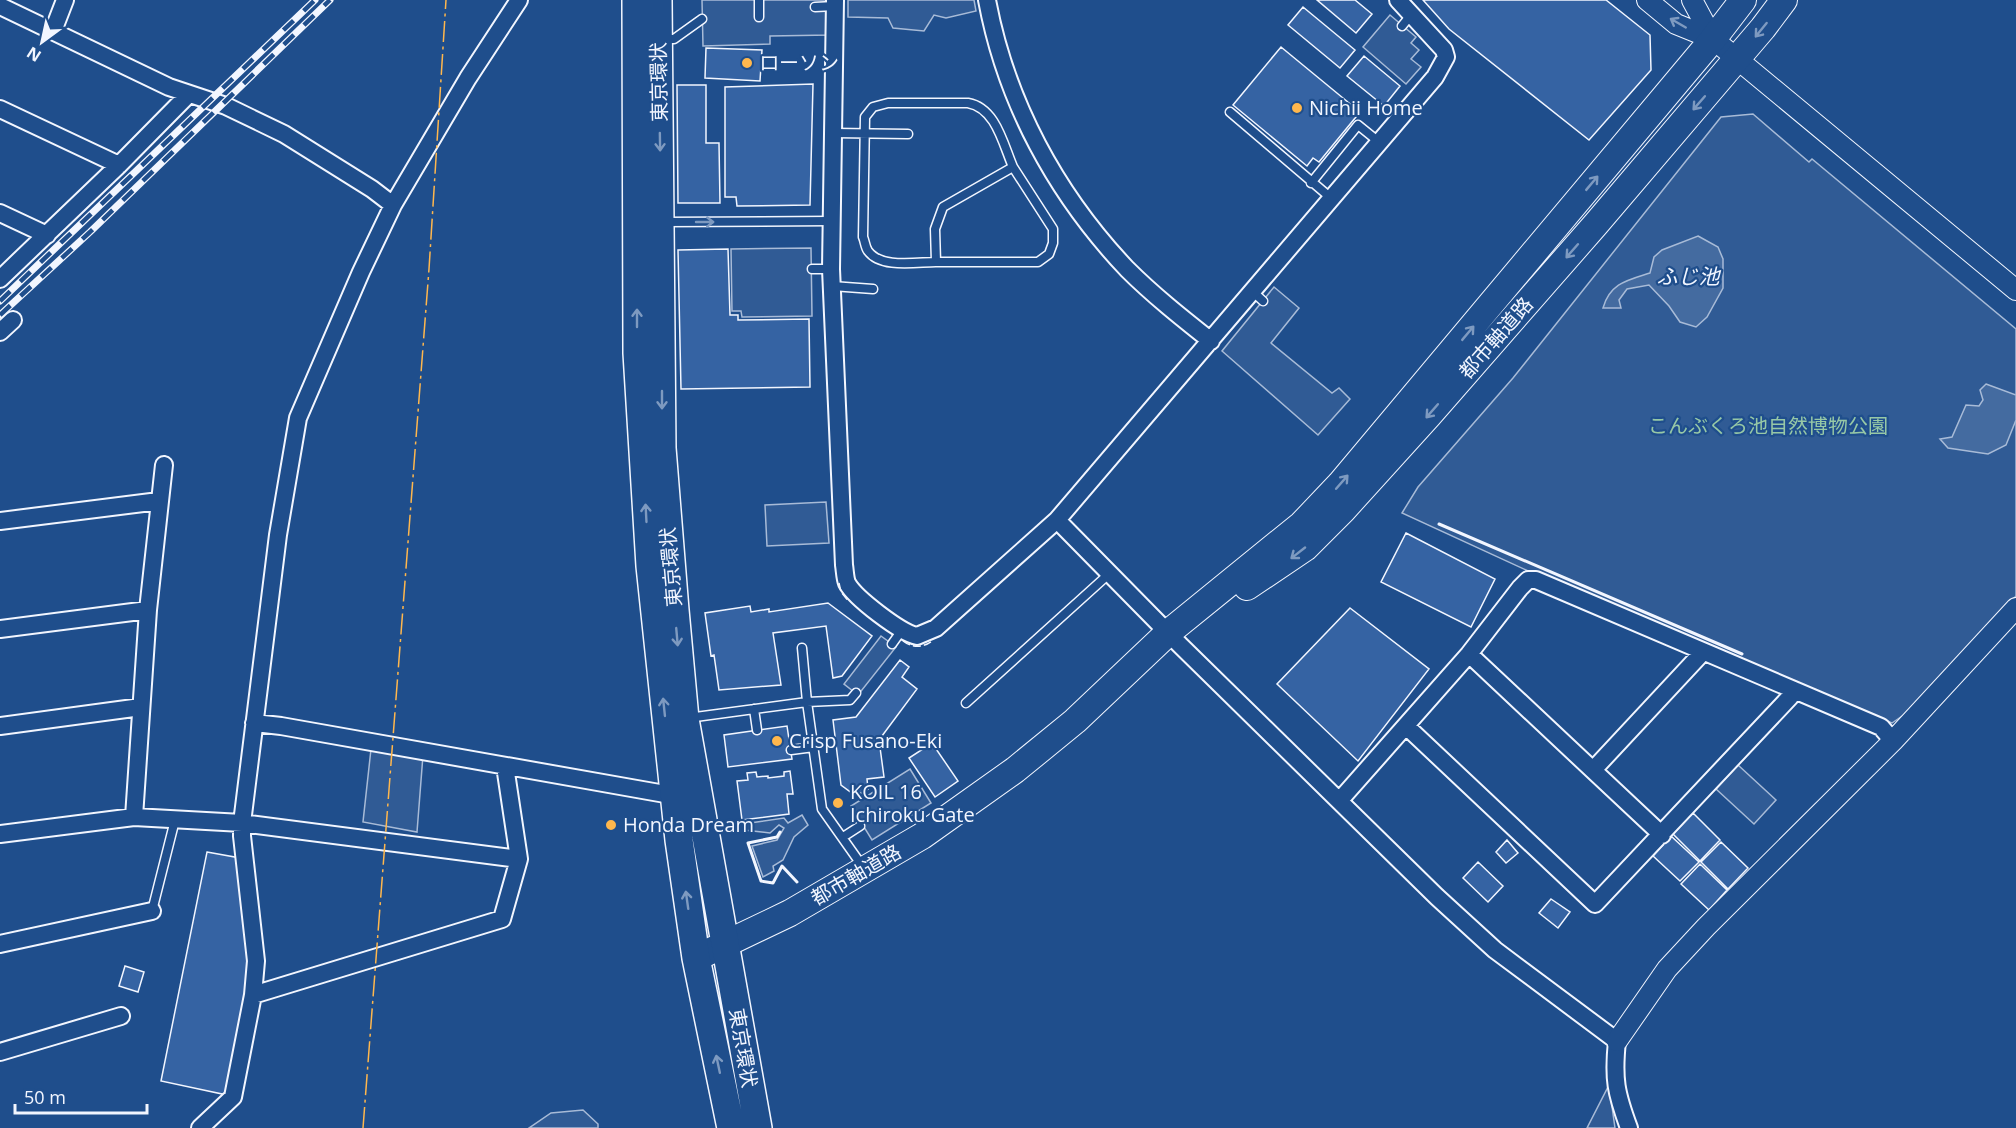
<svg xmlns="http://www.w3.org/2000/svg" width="2016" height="1128" viewBox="0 0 2016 1128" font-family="'Open Sans','Noto Sans JP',sans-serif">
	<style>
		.built { fill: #305b95; stroke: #a8bbd7; stroke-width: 1.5 }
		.water { fill: #446ba0; stroke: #a8bbd7; stroke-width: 1.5 }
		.building { fill: #3563a3; stroke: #f2f6ff; stroke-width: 1.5 }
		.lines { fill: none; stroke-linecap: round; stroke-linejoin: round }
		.service-casing { stroke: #f2f6ff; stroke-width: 11 }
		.minor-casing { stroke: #f2f6ff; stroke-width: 20 }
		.tertiary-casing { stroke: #f2f6ff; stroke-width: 22 }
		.primary-casing { stroke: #f2f6ff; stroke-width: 28 }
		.trunk-casing { stroke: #f2f6ff; stroke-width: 30 }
		.service { stroke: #1f4e8c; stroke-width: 8 }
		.minor { stroke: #1f4e8c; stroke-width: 16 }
		.tertiary { stroke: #1f4e8c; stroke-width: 20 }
		.primary { stroke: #1f4e8c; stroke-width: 26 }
		.trunk { stroke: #1f4e8c; stroke-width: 27 }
		.rail-casing { stroke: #f2f6ff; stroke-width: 7 }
		.rail { stroke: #1f4e8c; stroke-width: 4.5; stroke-dasharray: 14; stroke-linecap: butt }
		.fence { stroke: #f2f6ff; stroke-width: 1.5; stroke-dasharray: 8 3; stroke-linecap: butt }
		.wall { stroke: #f2f6ff; stroke-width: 3 }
		.power { stroke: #ffb74d; stroke-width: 1.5; stroke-dasharray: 21 4.5 3 4.5; stroke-linecap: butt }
		.oneway { stroke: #7e9ac0 }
		.poi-dot { fill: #ffb74d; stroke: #1f4e8c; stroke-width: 2 }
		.labels { text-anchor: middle; stroke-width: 4.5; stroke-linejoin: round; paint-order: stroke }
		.poi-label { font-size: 20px; fill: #f2f6ff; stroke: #1f4e8c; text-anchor: start }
		.street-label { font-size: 20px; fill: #f2f6ff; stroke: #1f4e8c }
		.park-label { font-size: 20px; fill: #97c8a6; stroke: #1f4e8c }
		.water-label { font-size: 21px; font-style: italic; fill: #f2f6ff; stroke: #1f4e8c }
	</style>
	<rect width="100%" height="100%" fill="#1f4e8c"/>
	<path class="built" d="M702 0H828L830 35 770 36V44L703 46Z
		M848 0H974L976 11 946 18 934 15 924 31 893 28 888 18 848 17Z
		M1390 15 1416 37 1411 43 1419 50 1411 59 1421 67 1406 84 1363 47Z
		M1753 114 1809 162 1812 159 2016 329V596L1908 712 1892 723 1624 615 1402 513 1418 487 1513 378 1721 117Z
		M811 248 812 316 742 317 741 311H732L731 249Z
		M1274 287 1299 308 1271 343 1332 393 1339 388 1350 399 1318 435 1222 351Z
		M826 502 829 543 767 546 765 505Z
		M881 636 896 647 858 695 844 684Z
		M371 749 423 755 417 832 363 822Z
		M1738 765 1776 800 1754 824 1716 789Z
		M910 769 931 803 872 840 851 806Z
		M802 815 808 825 794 837 783 860 773 866 774 871 763 877 752 846 777 840 784 828 779 825 770 833 744 830 743 824 784 818 788 823Z
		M1609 1085 1615 1128H1587Z
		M583 1110 598 1124V1128H529L551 1113Z"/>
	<path class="water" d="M1698 236 1718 247 1723 259V288L1707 317 1696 327 1680 322 1669 306 1649 285 1627 289 1619 300 1621 308H1603C1610 283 1628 280 1650 273L1654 257 1662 250Z
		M1986 384 2016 395V420L2006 445 1988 454 1948 448 1940 439 1952 437 1966 405 1979 406 1983 400 1980 390Z"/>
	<path class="building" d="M1317 0H1355L1372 14 1356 33Z
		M1423 0H1606L1650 35 1651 70 1589 140 1449 29Z
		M1303 7 1355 50 1340 68 1288 25Z
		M1281 47 1360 112 1319 162 1313 158 1307 166 1233 105Z
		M706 48 762 50 760 81 705 78Z
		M1364 56 1400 86 1384 106 1347 76Z
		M813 84 810 205 737 206 736 197H725V87Z
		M677 85H706V143H719L720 203H678Z
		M728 249 730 315H738V320L809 319 810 387 681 389 678 250Z
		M1406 533 1495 579 1471 627 1381 582Z
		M828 603 872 636 842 676 833 678 826 626 773 633 781 685 719 690 714 655 711 656 705 613 750 606 751 612 769 609V612Z
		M1350 608 1429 669 1358 761 1277 684Z
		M900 660 909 667 902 677 917 689 879 740 884 777 867 779 868 789 856 796 841 785 833 720 856 717Z
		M787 726 792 759 728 767 724 735Z
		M932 743 958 781 935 797 909 758Z
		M790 771 793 794H787L789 814 742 820 737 781 748 780 747 773 756 772 757 777 768 776V778L784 776V772Z
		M1693 813 1720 840 1700 861 1673 834Z
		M1671 836 1699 862 1680 881 1653 856Z
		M1507 840 1518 853 1506 863 1496 852Z
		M1721 842 1748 868 1728 889 1701 862Z
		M207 852 240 858 250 957 247 995 227 1095 161 1081Z
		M1478 862 1503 886 1488 902 1463 878Z
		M1700 864 1727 890 1709 910 1681 884Z
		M1551 899 1570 912 1558 928 1539 913Z
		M125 966 144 972 138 992 119 986Z"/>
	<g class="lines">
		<g class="service-casing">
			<path id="service" d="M759 0V17
				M815 7 835 6
				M1402 26 1411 15
				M662 39H674L702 19
				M888 103H968C996 108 1003 144 1013 167L943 207 935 229 936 262C917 262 881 269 868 251 865 247 865 241 863 237L865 117 873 107Z
				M1230 112 1331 198
				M834 133 908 134
				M1311 183 1358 125 1379 142
				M664 222 831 221
				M936 262H1038L1049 254 1053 243V229L1013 167
				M812 269H831
				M832 286 873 289
				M1252 291 1263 301
				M892 644 902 630
				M856 693 850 700 807 702 822 809 863 867
				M966 703 1110 573
				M754 709 757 730
				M688 718 807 702 802 648
				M791 750 814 747
				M843 837 860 826
				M152 911 175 820"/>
		</g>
		<g class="minor-casing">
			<path id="minor" d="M835 0 831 269 844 565C845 571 845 578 847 583 855 598 901 633 917 636L936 628 1057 520 1435 77 1446 57 1444 50 1398 0
				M987 0C1006 102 1056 194 1127 269 1153 295 1182 318 1211 341
				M0 6 169 87 226 106 284 134 372 189 393 205
				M53 31 65 0
				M0 109 119 165
				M0 213 47 235
				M0 279 119 165 189 94
				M0 332 13 320
				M1057 520 1180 645 1437 897 1495 950 1617 1041C1613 1079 1616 1093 1629 1128
				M0 521 159 501
				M0 629 148 610
				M1469 654 1662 835
				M254 723 281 726 682 797
				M0 726 141 707
				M1406 726 1595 904 1790 697 1794 690
				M1593 770 1703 652
				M1340 800 1469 654 1520 588 1528 580H1536L1881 727 1893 741
				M134 817 148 610 164 465
				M0 834 134 817 242 823 519 859
				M0 944 152 911
				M253 995 502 919 519 859 505 766
				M0 1052 121 1016
				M200 1128 233 1097 253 995 256 961 242 836V823L278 535 298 418 361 272 393 205 468 78 519 0"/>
		</g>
		<g class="tertiary-casing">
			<path id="tertiary" d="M1647 0 1676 24 1713 39 2016 290
				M1692 0 1713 39
				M1617 1041 1667 969 1706 927 1893 741 2016 608"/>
		</g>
		<g class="primary-casing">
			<path id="primary" d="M1247 587 1305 548 1343 510 1429 415 1596 224 1763 28 1784 0
				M696 958 790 913 922 836 1015 770 1075 721 1169 632 1302 524 1340 484 1713 39 1743 0"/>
		</g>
		<g class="trunk-casing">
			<path id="trunk" d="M636 0 637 353 650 566 679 840 696 958 731 1128
				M658 0 662 448 675 610 685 719 758 1128"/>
		</g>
		<use href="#service" class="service"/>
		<use href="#minor" class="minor"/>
		<use href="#tertiary" class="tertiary"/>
		<use href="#primary" class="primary"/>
		<use href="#trunk" class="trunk"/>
		<g class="rail-casing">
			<path id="rail" d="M0 301 315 0
				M0 315 90 232 330 0"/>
		</g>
		<use href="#rail" class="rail"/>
		<path class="fence" d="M839 583 841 592 849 602
			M903 641C912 648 923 648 932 641"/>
		<path class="wall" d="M1439 524 1742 654
			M780 832 777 837 748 843 761 881 773 883 782 866 797 882"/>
		<path class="power" d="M363 1128 429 269 446 0"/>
	</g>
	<defs><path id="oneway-shaft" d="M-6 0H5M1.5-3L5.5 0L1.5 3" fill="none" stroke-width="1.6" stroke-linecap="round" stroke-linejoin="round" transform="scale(1.5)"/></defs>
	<g class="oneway">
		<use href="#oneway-shaft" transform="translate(1678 23) rotate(-150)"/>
		<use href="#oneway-shaft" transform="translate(1761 30) rotate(129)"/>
		<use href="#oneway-shaft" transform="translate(1699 103) rotate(131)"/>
		<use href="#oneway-shaft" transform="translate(660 142) rotate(89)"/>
		<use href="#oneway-shaft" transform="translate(1592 183) rotate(-50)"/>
		<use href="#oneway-shaft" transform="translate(705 222)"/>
		<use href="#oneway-shaft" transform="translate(1572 251) rotate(131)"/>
		<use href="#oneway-shaft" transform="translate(637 318) rotate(-90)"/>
		<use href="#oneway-shaft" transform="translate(1468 333) rotate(-50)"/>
		<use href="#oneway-shaft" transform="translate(662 400) rotate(90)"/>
		<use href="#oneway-shaft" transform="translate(1432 411) rotate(131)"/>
		<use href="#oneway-shaft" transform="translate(1342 482) rotate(-49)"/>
		<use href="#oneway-shaft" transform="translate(646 513) rotate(-93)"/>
		<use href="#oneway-shaft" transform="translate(1298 553) rotate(142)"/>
		<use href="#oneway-shaft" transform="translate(677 637) rotate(85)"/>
		<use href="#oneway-shaft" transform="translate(664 707) rotate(-96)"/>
		<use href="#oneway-shaft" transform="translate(687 900) rotate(-98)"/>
		<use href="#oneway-shaft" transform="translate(718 1064) rotate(-102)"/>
	</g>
	<g class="poi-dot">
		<circle cx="747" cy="63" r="6"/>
		<circle cx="1297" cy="108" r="6"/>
		<circle cx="777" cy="741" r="6"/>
		<circle cx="838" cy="803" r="6"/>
		<circle cx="611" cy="825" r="6"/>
	</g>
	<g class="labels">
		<g class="poi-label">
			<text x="759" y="70">ローソン</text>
			<text x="1309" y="115">Nichii Home</text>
			<text x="789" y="748">Crisp Fusano-Eki</text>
			<text x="850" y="799">KOIL 16<tspan x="850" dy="23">Ichiroku Gate</tspan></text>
			<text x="623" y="832">Honda Dream</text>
		</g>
		<g class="street-label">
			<text transform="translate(659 82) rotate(-91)" y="7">東京環状</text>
			<text transform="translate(1496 338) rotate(-49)" y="7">都市軸道路</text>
			<text transform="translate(671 567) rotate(-95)" y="7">東京環状</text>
			<text transform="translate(856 875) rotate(-30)" y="7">都市軸道路</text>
			<text transform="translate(743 1048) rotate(80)" y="7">東京環状</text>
		</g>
		<g class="park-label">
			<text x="1768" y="433">こんぶくろ池自然博物公園</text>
		</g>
		<g class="water-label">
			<text x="1688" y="284">ふじ池</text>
		</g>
	</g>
	<g transform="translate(42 42) rotate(213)" stroke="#1f4e8c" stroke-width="4.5" paint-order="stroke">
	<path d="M0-4.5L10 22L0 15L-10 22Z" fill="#f2f6ff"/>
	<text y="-9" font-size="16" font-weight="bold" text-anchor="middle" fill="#f2f6ff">N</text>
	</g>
	<path d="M15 1104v9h132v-9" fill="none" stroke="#f2f6ff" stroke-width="3"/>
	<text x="24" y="1104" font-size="18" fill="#f2f6ff" stroke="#1f4e8c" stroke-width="4.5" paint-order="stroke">50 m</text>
</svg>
